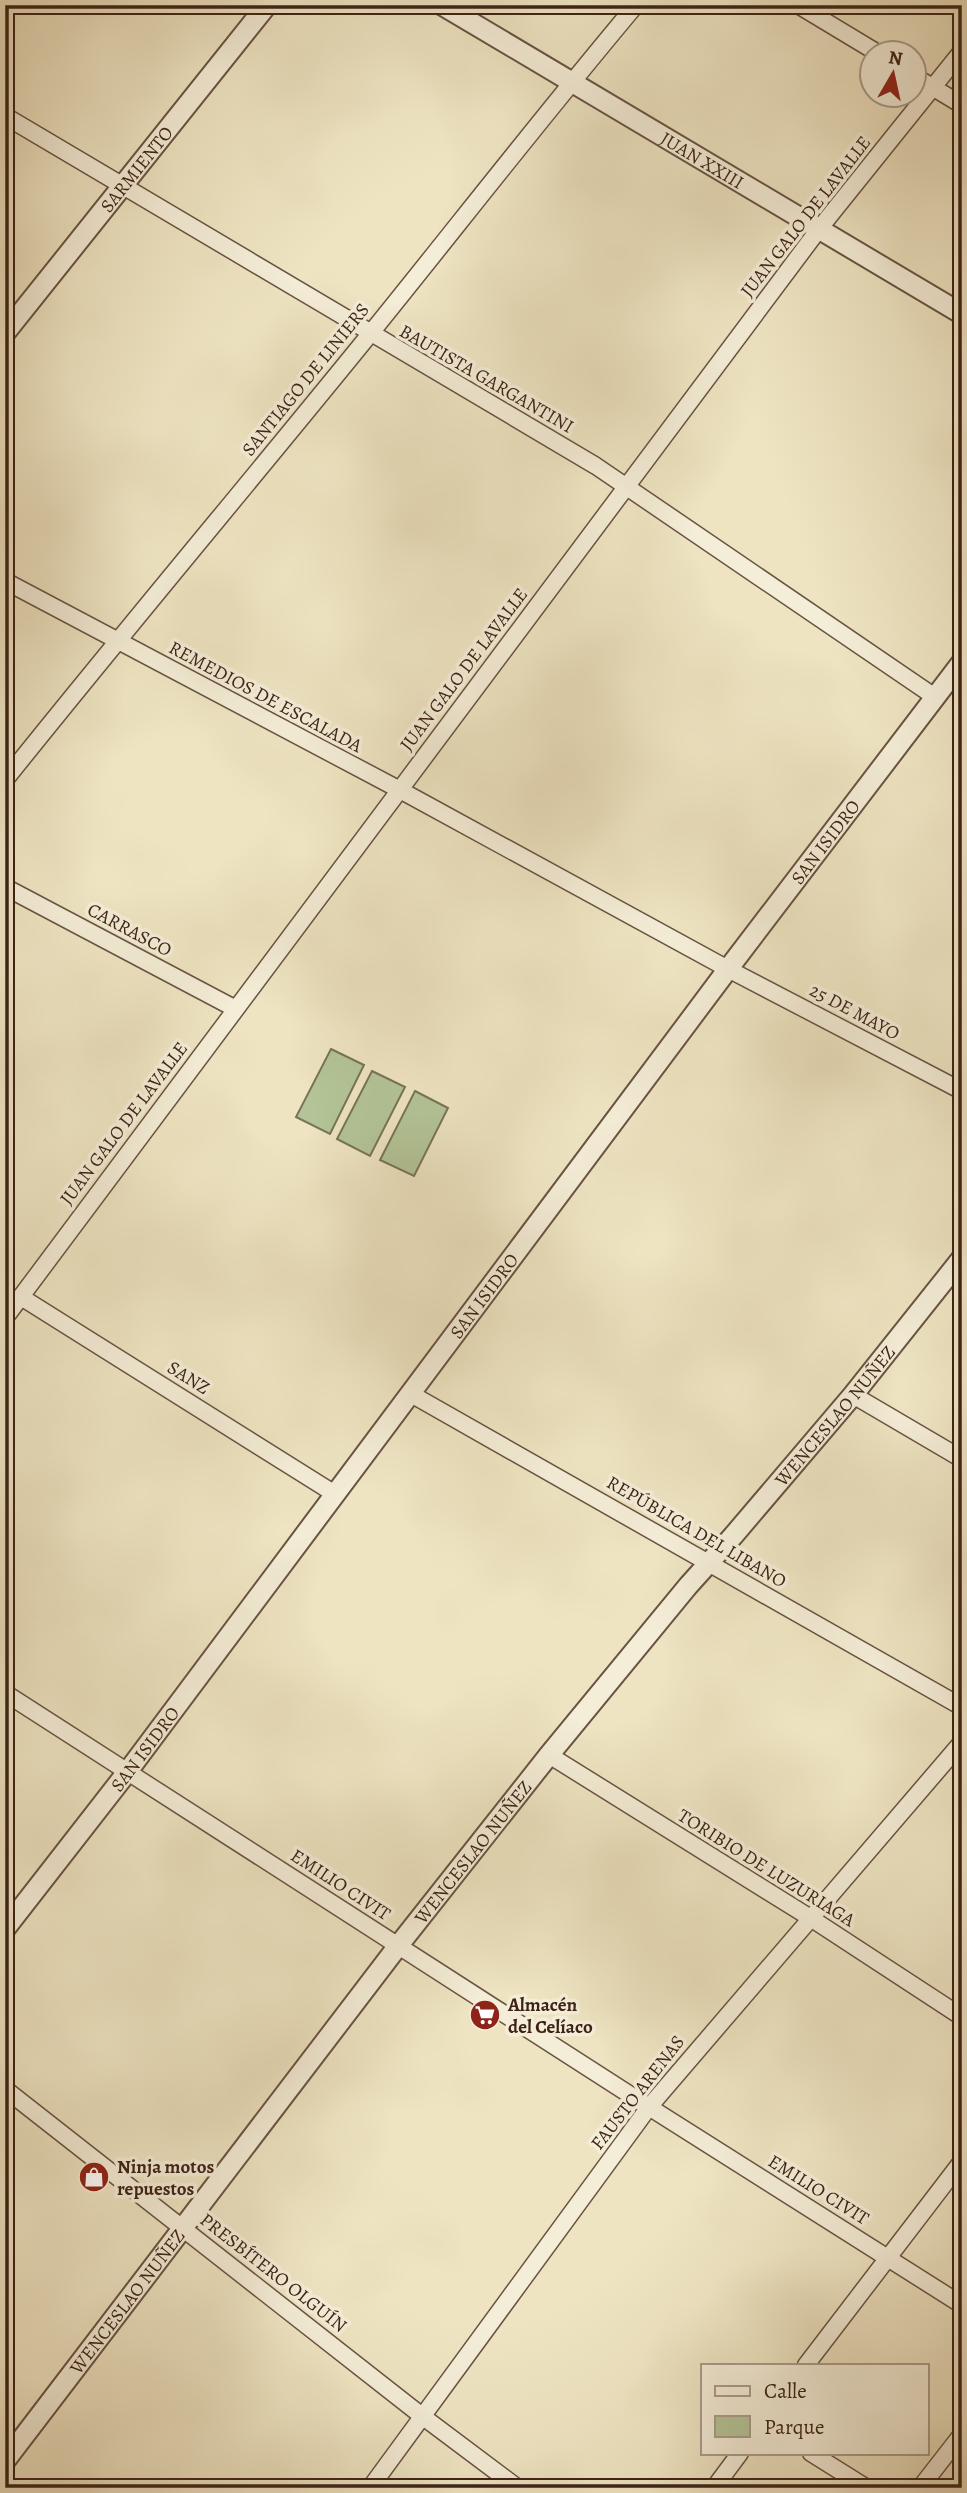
<svg xmlns="http://www.w3.org/2000/svg" width="967" height="2493" viewBox="0 0 967 2493" font-family="Alegreya,serif">
	<style>
		.green { fill: #b3c598; stroke: #787458; stroke-width: 2 }
		.lines { fill: none; stroke-linecap: round; stroke-linejoin: round }
		.minor-casing { stroke: #695342; stroke-width: 19 }
		.tertiary-casing { stroke: #695342; stroke-width: 23 }
		.minor { stroke: #f4edd7; stroke-width: 16 }
		.tertiary { stroke: #f4edd7; stroke-width: 19 }
		.labels { text-anchor: middle; stroke-width: 7; stroke-linejoin: round; paint-order: stroke }
		.street-label { font-size: 19px; fill: #3d2317; stroke: #f4edd7 }
		.poi-label { font-size: 19px; font-weight: bold; fill: #3d2317; stroke: #f4edd7; text-anchor: start }
	</style>
	<rect width="100%" height="100%" fill="#eee4c2"/>
	<filter id="stains"><feTurbulence type="fractalNoise" baseFrequency=".00286" numOctaves="4"/><feColorMatrix values="0 0 0 0 .2 0 0 0 0 .09 0 0 0 0 .02 0 0 0 .5 -.17"/></filter>
	<radialGradient id="worn" r=".72"><stop offset=".6" stop-color="#630" stop-opacity="0"/><stop offset="1" stop-color="#630" stop-opacity=".3"/></radialGradient>
	<path class="green" d="M331 1049 364 1065 330 1134 296 1117Z
		M372 1071 405 1087 370 1156 337 1139Z
		M415 1091 448 1108 414 1176 380 1160Z"/>
	<g class="lines">
		<g class="minor-casing">
			<path id="minor" d="M798 5 876 52
				M914 76 962 105
				M5 116 596 466 935 697
				M5 581 400 790 728 969 962 1091
				M5 780C125 630 249 483 370 334 459 224 545 113 636 5
				M5 887 234 1008
				M21 1297 335 1494
				M5 1318 819 229 962 51
				M411 1394 962 1707
				M853 1395 962 1459
				M5 1693 649 2107 962 2305
				M549 1755 809 1917 962 2017
				M5 2089 422 2416 518 2488
				M806 2365 962 2161
				M811 2453 867 2488
				M370 2488 649 2107 962 1742
				M714 2488 740 2453
				M920 2488 962 2434"/>
		</g>
		<g class="tertiary-casing">
			<g id="tertiary">
				<path id="s1" d="M442 5 962 314"/>
				<path id="s2" d="M5 333 267 5"/>
				<path id="s3" d="M5 1929 128 1771 728 969 962 662"/>
				<path id="s4" d="M5 2461 398 1946 549 1755 688 1586 733 1536 853 1395 962 1258"/>
			</g>
		</g>
		<use href="#minor" class="minor"/>
		<use href="#tertiary" class="tertiary"/>
	</g>
	<defs>
		<g id="supermarket-disc" transform="scale(1.575)"><circle r="9.5" fill="#8f2418" stroke="#f4edd7"/><path d="M-6-5.5h2.5l.6 2H6L4.5 2H-2.5L-4.4-4H-6ZM-1.5 3.2a1.3 1.3 0 1 0 .1 0ZM3 3.2a1.3 1.3 0 1 0 .1 0Z" fill="#fff"/></g>
		<g id="shop-disc" transform="scale(1.575)"><circle r="9.5" fill="#8f2418" stroke="#f4edd7"/><path d="M-5-2.5h2.3a2.7 3.5 0 0 1 5.4 0H5L5.5 6h-11ZM-1.5-2.5h3a1.5 2.3 0 0 0-3 0Z" fill="#fff"/></g>
	</defs>
	<g fill-rule="evenodd">
		<use href="#supermarket-disc" x="485" y="2015"/>
		<use href="#shop-disc" x="94" y="2177"/>
	</g>
	<g class="labels">
		<g class="street-label">
			<text dy="7" stroke="none"><textPath href="#s1" startOffset="303">JUAN XXIII</textPath></text>
			<text dy="7" stroke="none"><textPath href="#s2" startOffset="210">SARMIENTO</textPath></text>
			<text transform="translate(805 216) rotate(-52)" y="7">JUAN GALO DE LAVALLE</text>
			<text transform="translate(487 378) rotate(30)" y="7">BAUTISTA GARGANTINI</text>
			<text transform="translate(305 379) rotate(-51)" y="7">SANTIAGO DE LINIERS</text>
			<text transform="translate(463 669) rotate(-53)" y="7">JUAN GALO DE LAVALLE</text>
			<text transform="translate(266 696) rotate(28)" y="7">REMEDIOS DE ESCALADA</text>
			<text dy="7" stroke="none"><textPath href="#s3" startOffset="1362">SAN ISIDRO</textPath></text>
			<text transform="translate(130 929) rotate(28)" y="7">CARRASCO</text>
			<text transform="translate(855 1011) rotate(28)" y="7">25 DE MAYO</text>
			<text transform="translate(123 1123) rotate(-53)" y="7">JUAN GALO DE LAVALLE</text>
			<text dy="7" stroke="none"><textPath href="#s3" startOffset="794">SAN ISIDRO</textPath></text>
			<text transform="translate(189 1377) rotate(32)" y="7">SANZ</text>
			<text dy="7" stroke="none"><textPath href="#s4" startOffset="1335">WENCESLAO NUÑEZ</textPath></text>
			<text transform="translate(697 1531) rotate(30)" y="7">REPÚBLICA DEL LIBANO</text>
			<text dy="7" stroke="none"><textPath href="#s3" startOffset="228">SAN ISIDRO</textPath></text>
			<text dy="7" stroke="none"><textPath href="#s4" startOffset="768">WENCESLAO NUÑEZ</textPath></text>
			<text transform="translate(767 1867) rotate(32)" y="7">TORIBIO DE LUZURIAGA</text>
			<text transform="translate(341 1884) rotate(33)" y="7">EMILIO CIVIT</text>
			<text transform="translate(637 2092) rotate(-52)" y="7">FAUSTO ARENAS</text>
			<text transform="translate(819 2189) rotate(32)" y="7">EMILIO CIVIT</text>
			<text transform="translate(274 2272) rotate(38)" y="7">PRESBÍTERO OLGUÍN</text>
			<text dy="7" stroke="none"><textPath href="#s4" startOffset="201">WENCESLAO NUÑEZ</textPath></text>
		</g>
		<g class="poi-label">
			<text x="508" y="2011">Almacén<tspan x="508" dy="22">del Celíaco</tspan></text>
			<text x="117" y="2173">Ninja motos<tspan x="117" dy="22">repuestos</tspan></text>
		</g>
	</g>
	<rect width="967" height="2493" fill="none" stroke="#eee4c2" stroke-width="28"/>
	<rect x="7" y="7" width="953" height="2479" fill="none" stroke="#3d2317" stroke-width="3.5"/>
	<rect x="14" y="14" width="939" height="2465" fill="none" stroke="#3d2317" stroke-width="2"/>
	<rect x="701" y="2364" width="228" height="91" fill="#f4edd7" stroke="#ab9c8a" stroke-width="2"/>
	<rect x="715" y="2386" width="35" height="10" fill="#f4edd7" stroke="#ab9c8a" stroke-width="2"/>
	<text x="764" y="2398" font-size="21" fill="#3d2317">Calle</text>
	<rect x="715" y="2416" width="35" height="21" fill="#b3c598" stroke="#ab9c8a" stroke-width="2"/>
	<text x="764" y="2434" font-size="21" fill="#3d2317">Parque</text>
	<g transform="translate(893 74) rotate(9)"><circle r="33" fill="#f4edd7" stroke="#ab9c8a" stroke-width="2"/>
	<path d="M0-5L12 26L0 18L-12 26Z" fill="#8f2418"/>
	<text y="-10" font-size="19" font-weight="bold" text-anchor="middle" fill="#3d2317">N</text>
	</g>
	<rect width="100%" height="100%" filter="url(#stains)"/>
	<rect width="100%" height="100%" fill="url(#worn)"/>
</svg>
